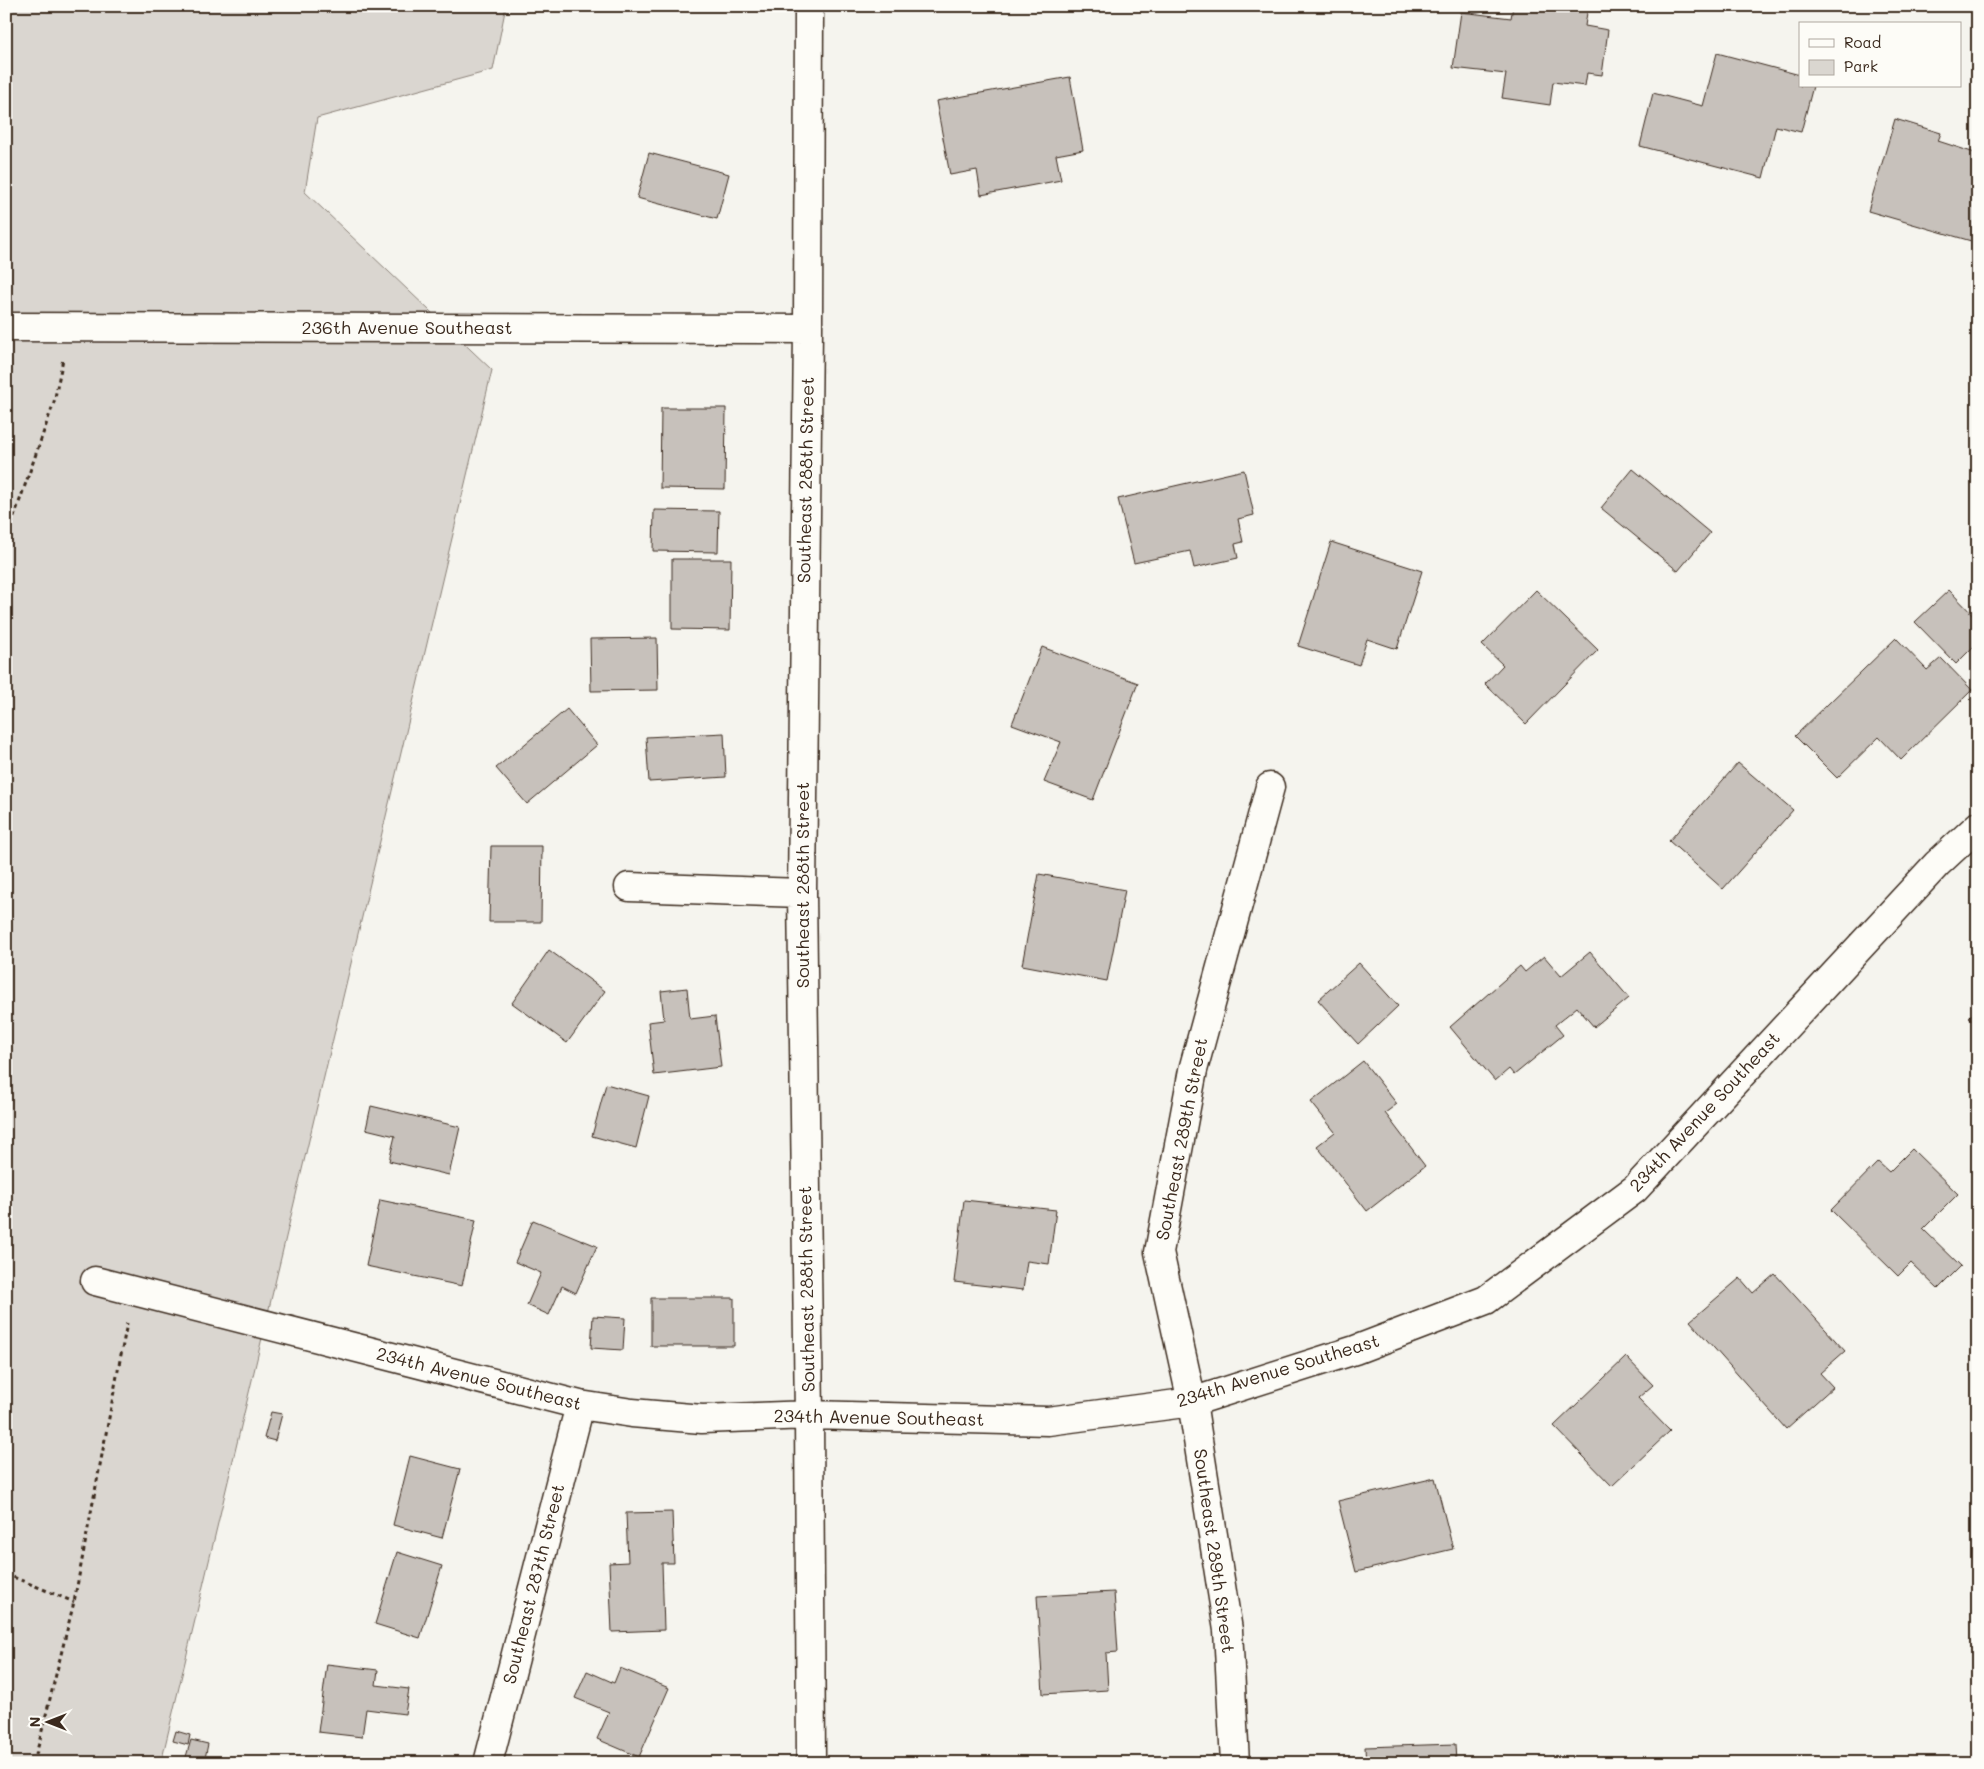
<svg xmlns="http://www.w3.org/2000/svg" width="1984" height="1769" viewBox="0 0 1984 1769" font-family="Mali,sans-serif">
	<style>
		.green { fill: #dad6d0; stroke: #8a8077 }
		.building { fill: #c7c1bb; stroke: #3b2a1e }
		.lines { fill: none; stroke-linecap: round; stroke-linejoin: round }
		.minor-casing { stroke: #3b2a1e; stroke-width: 31 }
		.path { stroke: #3b2a1e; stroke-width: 3; stroke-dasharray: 4 4; stroke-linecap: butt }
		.minor { stroke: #fdfcf7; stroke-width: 28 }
		.labels { text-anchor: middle; stroke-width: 5; stroke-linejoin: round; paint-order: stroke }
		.street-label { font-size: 18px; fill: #3b2a1e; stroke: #fdfcf7 }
	</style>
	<rect width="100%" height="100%" fill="#f5f4ee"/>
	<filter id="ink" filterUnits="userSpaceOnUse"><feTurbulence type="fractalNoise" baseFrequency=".02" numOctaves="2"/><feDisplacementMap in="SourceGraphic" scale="10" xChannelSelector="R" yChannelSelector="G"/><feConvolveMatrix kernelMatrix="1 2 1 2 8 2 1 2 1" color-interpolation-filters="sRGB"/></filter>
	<g filter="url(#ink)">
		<path class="green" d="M6 6H506L493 70 317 118 305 192 492 370 161 1763H6Z"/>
		<path class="building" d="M1513 6H1588L1585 26 1608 30 1602 75 1587 73 1585 86 1553 82 1550 105 1502 98 1506 74 1453 68 1461 12 1511 18Z
			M1717 53 1800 75V86H1813L1801 132 1776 126 1763 178 1640 146 1653 93 1703 106Z
			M1070 77 1083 150 1056 155 1061 180 981 195 977 170 950 175 936 101Z
			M1895 119 1941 133 1938 141 1978 154V243L1868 211Z
			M649 153 729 174 717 219 637 198Z
			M661 408H726L725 489 660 488Z
			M1633 469 1710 533 1678 571 1601 508Z
			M1244 470 1254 515 1238 519 1243 542 1235 544 1238 558 1194 568 1190 551 1134 563 1118 499Z
			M654 510 719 511 718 552 653 551Z
			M1331 542 1422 571 1397 649 1367 639 1359 665 1298 646Z
			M672 559H731L730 630 672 629Z
			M1536 590 1598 650 1526 724 1485 684 1503 665 1482 645Z
			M1949 590 1978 620V642L1956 664 1915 622Z
			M657 638 658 690 591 691 590 639Z
			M1896 638 1927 670 1941 658 1972 690 1901 760 1879 737 1837 778 1795 736Z
			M1042 647 1138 683 1093 800 1044 782 1061 742 1012 724Z
			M567 709 597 745 527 804 496 768Z
			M724 733 726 777 649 782 646 737Z
			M1738 763 1793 810 1723 889 1669 841Z
			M491 846H542L541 922H489Z
			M1039 874 1125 890 1107 981 1022 965Z
			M549 950 605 991 567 1043 512 1003Z
			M1590 952 1629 998 1594 1027 1577 1007 1555 1025 1563 1035 1514 1075 1509 1069 1495 1081 1450 1027 1520 966 1525 972 1544 956 1561 976Z
			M1359 963 1398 1006 1358 1044 1318 1000Z
			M687 988 690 1019 715 1016 721 1067 654 1075 648 1022 664 1020 661 991Z
			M1978 1009V1025L1969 1017Z
			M1363 1061 1397 1104 1385 1113 1425 1166 1367 1211 1317 1146 1335 1132 1311 1102Z
			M606 1084 649 1096 636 1148 592 1136Z
			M371 1106 460 1127 449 1175 389 1161 395 1136 366 1129Z
			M1912 1149 1958 1194 1923 1229 1961 1266 1938 1289 1911 1263 1898 1276 1831 1210 1878 1162 1889 1172Z
			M380 1200 476 1220 462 1286 366 1266Z
			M964 1200 1056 1210 1049 1264 1027 1261 1023 1290 954 1282Z
			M533 1220 597 1246 576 1293 562 1286 549 1315 527 1305 541 1273 515 1262Z
			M1775 1274 1845 1351 1820 1373 1833 1387 1786 1429 1690 1321 1740 1278 1753 1293Z
			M651 1298H734V1346H651Z
			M593 1316 625 1318 623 1350 591 1348Z
			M1626 1357 1653 1385 1638 1398 1670 1431 1612 1486 1554 1426Z
			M271 1412 282 1414 275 1441 264 1438Z
			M410 1456 460 1469 442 1538 393 1525Z
			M1435 1478 1453 1549 1356 1572 1338 1501Z
			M672 1512 674 1563H662L664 1630 612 1632 609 1563 628 1562 626 1513Z
			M397 1552 442 1566 420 1638 375 1624Z
			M1114 1592 1118 1652 1106 1653 1108 1690 1043 1694 1037 1596Z
			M327 1664 378 1670 376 1685 409 1689 405 1714 366 1709 362 1737 318 1732Z
			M620 1668 669 1688 639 1757 597 1739 609 1712 575 1698 587 1671 614 1683Z
			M176 1731 190 1735 188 1745 173 1741Z
			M191 1740 208 1744 204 1763 185 1760Z
			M1455 1744 1456 1763H1366L1365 1747Z"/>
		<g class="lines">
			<g class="minor-casing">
				<path id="minor" d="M809 6 808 329 802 893 809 1415 811 1763
					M6 327 808 329
					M629 887 802 893
					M95 1281 580 1405 632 1413 702 1419 809 1415 1048 1421 1192 1402 1355 1350 1486 1300 1635 1189 1937 864 1978 826
					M488 1763 580 1405
					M1235 1763 1228 1630 1192 1402 1159 1252 1193 1070 1270 787"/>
			</g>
			<path class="path" d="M6 540 54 402 63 359
				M6 1574 74 1602
				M34 1763 74 1602 127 1323"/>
			<use href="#minor" class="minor"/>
		</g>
	</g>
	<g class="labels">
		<g class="street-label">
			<text x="407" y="334">236th Avenue Southeast</text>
			<text transform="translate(806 480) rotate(-89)" y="6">Southeast 288th Street</text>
			<text transform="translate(803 885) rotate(-90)" y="6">Southeast 288th Street</text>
			<text transform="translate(1705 1112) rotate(-47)" y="6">234th Avenue Southeast</text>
			<text transform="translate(1182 1139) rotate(-79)" y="6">Southeast 289th Street</text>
			<text transform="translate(807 1289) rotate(-91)" y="6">Southeast 288th Street</text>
			<text transform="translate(1278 1371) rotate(-17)" y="6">234th Avenue Southeast</text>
			<text transform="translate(479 1379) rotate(14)" y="6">234th Avenue Southeast</text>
			<text transform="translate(879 1418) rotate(1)" y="6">234th Avenue Southeast</text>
			<text transform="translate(1214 1551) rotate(82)" y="6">Southeast 289th Street</text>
			<text transform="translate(534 1584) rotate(-76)" y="6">Southeast 287th Street</text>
		</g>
	</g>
	<rect width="1984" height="1769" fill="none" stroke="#fdfcf7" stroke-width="25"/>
	<rect x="12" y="12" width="1959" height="1744" fill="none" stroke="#3b2a1e" stroke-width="2" filter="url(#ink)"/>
	<rect x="1799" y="22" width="162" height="65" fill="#fdfcf7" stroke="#afa8a0"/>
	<rect x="1809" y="39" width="25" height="8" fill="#fdfcf7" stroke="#afa8a0"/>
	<text x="1844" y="48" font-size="15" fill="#3b2a1e">Road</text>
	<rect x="1809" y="60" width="25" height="15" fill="#dad6d0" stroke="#afa8a0"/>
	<text x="1844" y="72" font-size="15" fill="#3b2a1e">Park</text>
	<g transform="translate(48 1722) rotate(270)" stroke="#fdfcf7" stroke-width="4" paint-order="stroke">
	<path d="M0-4L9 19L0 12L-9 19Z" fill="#3b2a1e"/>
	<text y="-8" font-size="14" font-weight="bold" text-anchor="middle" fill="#3b2a1e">N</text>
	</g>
</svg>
